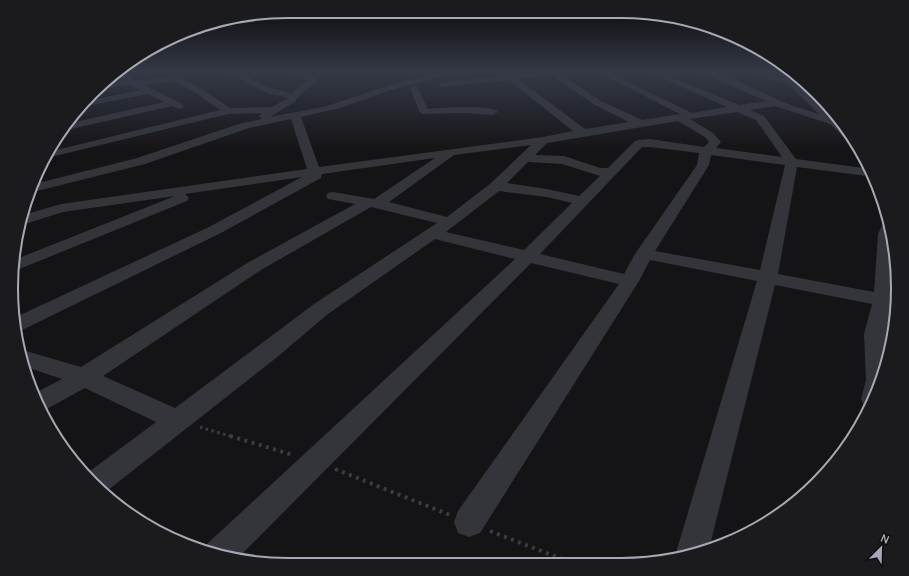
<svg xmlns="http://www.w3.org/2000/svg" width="909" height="576" viewBox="0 0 909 576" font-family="Manrope,sans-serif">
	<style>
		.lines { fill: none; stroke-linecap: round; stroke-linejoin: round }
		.path-far1 { stroke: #3a3c41; stroke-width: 3; stroke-dasharray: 2.5 3.5; stroke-linecap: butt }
		.path { stroke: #3a3c41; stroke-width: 4; stroke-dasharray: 3 4.5; stroke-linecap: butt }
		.street { fill: #34353a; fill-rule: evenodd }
		.rim { fill: none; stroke: #a5a9b6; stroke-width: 2 }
	</style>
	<rect width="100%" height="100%" fill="#141315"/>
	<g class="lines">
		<path class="path-far1" d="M200 427 233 437"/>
		<path class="path" d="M230 436 293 455
			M335 469 450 515
			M490 531 575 564"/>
		<path class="street" d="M119 72 130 76 136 81 177 76 199 87 230 108 272 107 288 98 267 93 226 72H237L273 89 292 93 299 86 307 81 289 72H300L317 79V83L305 90 294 102 270 117C292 112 315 110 336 103 377 90 419 72 463 72L391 90 340 108 301 117 319 167 543 137 573 131 509 80 440 87V83L443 82 503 76 502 72H509L512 75 561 72 560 74 601 101 642 120 680 114 598 72H608L692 113 727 107 648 72H659L739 105 766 101 700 72C729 72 757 91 783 102 795 107 807 110 819 114L789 85 751 72H764L781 77 776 72H785L836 119H840L857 145 851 144 830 124 775 106 750 110 764 116 796 159 871 169 874 177 797 167 778 274 874 292 878 234 884 221 889 219 894 248 893 295 897 296 896 308 891 307 886 334 888 358 883 377 870 407 864 406 861 399 866 380 864 334 872 304 775 285 709 549 692 556 676 558 675 556 757 281 650 260 639 281 480 533 469 537 458 533 454 522 458 511 619 284 531 263 237 559 205 550 208 543 515 259 435 239 328 314 276 358 103 494 86 474 156 422 85 388 43 411 35 393 62 379 23 366 20 359 19 349 81 367 249 262 355 204 328 199 326 196 328 193 333 192 374 199 435 158 322 174 321 178 221 233 18 332 16 317 209 227 302 177 185 194 189 198 187 201 12 272 14 260 175 196 63 212 22 225 23 215 61 204 307 169 291 119 249 128 145 164 29 193 34 184 137 158 242 123 262 119 259 116 261 113 228 114 47 158 52 151 220 110 193 91 173 81 144 85 182 104 184 106 182 108 179 109 172 106 62 131 66 124 164 102 148 94 81 107 88 101 140 90 129 85 101 89 106 84 124 80 115 76ZM551 75 595 105 629 122 585 129 518 79ZM737 112 756 120 782 157 716 148 721 142 713 133 690 119ZM678 121 705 137 709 142 704 147 650 139 639 140 635 141 608 168H600L564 156 535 155 547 143ZM531 145 491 183 447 217 389 202 454 155ZM642 147H650L699 153 697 165 635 254 624 274 540 254ZM711 155 785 165 760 270 655 251 709 165ZM528 162 562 164 600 176 579 196 547 189 507 183ZM499 191 547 197 572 203 524 250 446 232ZM371 207 437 223 314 304 175 408 103 376 261 270Z
			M414 85 418 88 428 109C441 108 491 104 498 112L493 115 464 113 422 114 419 111 410 88Z"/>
	</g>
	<linearGradient id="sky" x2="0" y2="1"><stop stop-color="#0b0a0c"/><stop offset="0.47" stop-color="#343946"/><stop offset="1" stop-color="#343946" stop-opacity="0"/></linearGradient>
	<rect width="909" height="153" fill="url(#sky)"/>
	<path d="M0 0H909V576H0ZM288 18H621A270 270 0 0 1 891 288V288A270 270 0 0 1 621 558H288A270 270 0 0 1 18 288V288A270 270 0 0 1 288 18Z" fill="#1b1a1d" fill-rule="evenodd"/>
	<path class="rim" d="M288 18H621A270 270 0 0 1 891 288V288A270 270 0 0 1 621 558H288A270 270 0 0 1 18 288V288A270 270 0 0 1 288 18Z"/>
	<g transform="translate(881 548) rotate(23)" stroke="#0f0e10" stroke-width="3" paint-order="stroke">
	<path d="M0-3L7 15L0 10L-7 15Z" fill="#a5a9b6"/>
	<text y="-6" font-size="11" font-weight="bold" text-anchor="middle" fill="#a5a9b6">N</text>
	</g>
</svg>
